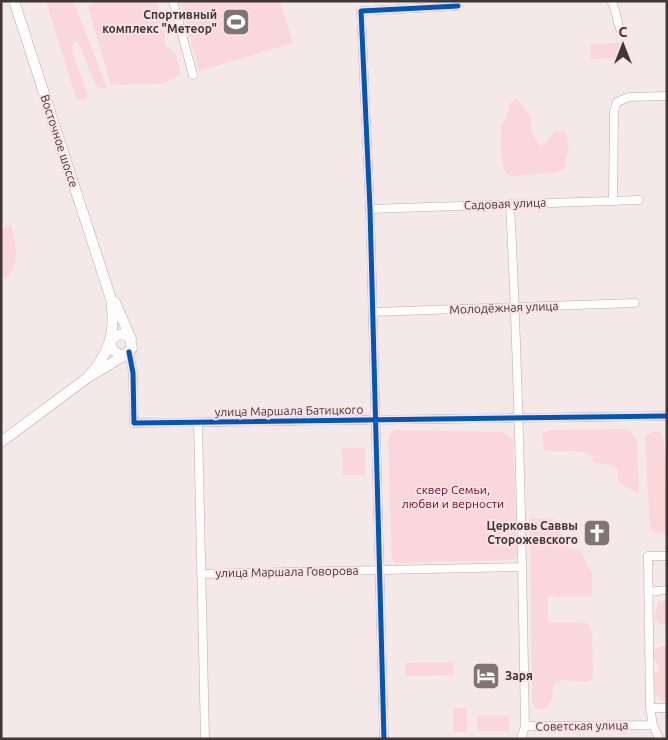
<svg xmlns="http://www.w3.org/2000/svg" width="668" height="740" viewBox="0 0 668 740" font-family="Ubuntu,sans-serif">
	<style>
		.green { fill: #fad7da }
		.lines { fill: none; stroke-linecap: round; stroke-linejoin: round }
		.minor-casing { stroke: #b6acad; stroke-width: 9 }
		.major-casing { stroke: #b6acad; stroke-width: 11 }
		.minor { stroke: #fefcfc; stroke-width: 8 }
		.major { stroke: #fefcfc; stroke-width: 10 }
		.cycleway-casing { stroke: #fbe2e4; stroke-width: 8 }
		.cycleway { stroke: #0057b8; stroke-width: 5 }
		.labels { text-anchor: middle; stroke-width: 4; stroke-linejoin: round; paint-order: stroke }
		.poi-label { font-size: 12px; font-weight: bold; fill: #413738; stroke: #fbe2e4; text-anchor: end }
		.street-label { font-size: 12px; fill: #413738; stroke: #fbe2e4 }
		.park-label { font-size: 12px; fill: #740627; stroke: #fbe2e4 }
	</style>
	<rect width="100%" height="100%" fill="#f5e8e9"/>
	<path class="green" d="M46 1H73L107 87 106 89 97 87 78 42 74 41 72 51 88 95 86 99 78 100 76 98Z
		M95 1H155L164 18 165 45 176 54 181 74 163 84 111 85 88 7Z
		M180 1H280L293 43 199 71Z
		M619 43 620 58 591 59 590 44Z
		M516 99C523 103 527 112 532 119L531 132 541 147 556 131H564C572 143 567 155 564 169 553 175 542 173 529 175 523 175 515 177 509 175 500 171 499 134 502 126 505 116 509 115 509 104Z
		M11 226C16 241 21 265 6 278L1 277V229Z
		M625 429 632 433 637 440 639 494 618 482V469L611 465 594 463 591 455C577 447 560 454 544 450L542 434 550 430Z
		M395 430 503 432 513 439 517 553 514 560 395 563 392 559 388 441 390 434Z
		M652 432H660L664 438 667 533 656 534 650 528 645 436Z
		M342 448H365V475H343Z
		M530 518H553L566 539 569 549 580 550 592 573V597H548V622L587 623 592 630 593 678 586 682 561 680 554 685 551 702 546 708 537 709 532 703Z
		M667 600V625L660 624 654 618 658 602Z
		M667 645V704C654 699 654 688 653 675L659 670 653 655 657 648Z
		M453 662 454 675 405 676V663Z
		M453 708H467V732H453Z
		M477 715H509V731H477Z"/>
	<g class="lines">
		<g class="minor-casing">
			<path id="minor" d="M173 1 193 75
				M611 1C617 10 616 21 621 31
				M613 201 614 110 617 102 629 97 667 96
				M510 204C519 378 522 552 525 726L521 739
				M370 209 639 200
				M373 312 635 303
				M129 352 133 373 134 423 667 416
				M198 423 205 739
				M201 574 522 567
				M648 592 667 590
				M650 708H667
				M525 726 653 725
				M384 739 370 209 361 11 458 6
				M659 739 653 725 650 708 648 556H667"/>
		</g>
		<g class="major-casing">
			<path id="major" d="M14 1 111 299C116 331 110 354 87 378
				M115 302 131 339
				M1 442 87 378 125 355 132 348 130 338C123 333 116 333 111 341L112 350 121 355H125"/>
		</g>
		<use href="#minor" class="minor"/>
		<use href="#major" class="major"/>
		<g class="cycleway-casing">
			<path id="cycleway" d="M129 352 133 373 134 423 667 416
				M384 739 370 209 361 11 458 6"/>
		</g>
		<use href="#cycleway" class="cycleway"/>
	</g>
	<defs>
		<g id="stadium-square" transform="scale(1.4375)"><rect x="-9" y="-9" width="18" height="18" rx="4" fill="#807576" stroke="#fbe2e4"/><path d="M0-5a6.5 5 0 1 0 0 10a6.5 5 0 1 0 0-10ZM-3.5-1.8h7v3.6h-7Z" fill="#fff"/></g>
		<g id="church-square" transform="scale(1.4375)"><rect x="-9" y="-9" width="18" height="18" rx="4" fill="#807576" stroke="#fbe2e4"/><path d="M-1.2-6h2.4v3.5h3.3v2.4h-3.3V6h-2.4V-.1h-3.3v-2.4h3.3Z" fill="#fff"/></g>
		<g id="hotel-square" transform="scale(1.4375)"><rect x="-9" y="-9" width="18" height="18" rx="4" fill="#807576" stroke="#fbe2e4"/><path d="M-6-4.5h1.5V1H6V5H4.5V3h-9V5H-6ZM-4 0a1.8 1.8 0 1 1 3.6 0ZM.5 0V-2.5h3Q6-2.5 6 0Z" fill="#fff"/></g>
	</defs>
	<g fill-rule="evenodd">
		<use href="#stadium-square" x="236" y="22"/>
		<use href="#church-square" x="597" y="533"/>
		<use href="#hotel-square" x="486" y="676"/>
	</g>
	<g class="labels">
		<g class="poi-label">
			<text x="217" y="19">Спортивный<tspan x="217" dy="14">комплекс "Метеор"</tspan></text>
			<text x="578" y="530">Церковь Саввы<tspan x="578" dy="14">Сторожевского</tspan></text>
			<text x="505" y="680" text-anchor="start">Заря</text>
		</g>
		<g class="street-label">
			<text transform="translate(59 141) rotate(72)" y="4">Восточное шоссе</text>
			<text transform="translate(505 204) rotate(-2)" y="4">Садовая улица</text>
			<text transform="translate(504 308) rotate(-2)" y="4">Молодёжная улица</text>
			<text transform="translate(289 411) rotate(-1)" y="4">улица Маршала Батицкого</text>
			<text transform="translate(287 572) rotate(-1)" y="4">улица Маршала Говорова</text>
			<text transform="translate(582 726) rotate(-1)" y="4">Советская улица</text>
		</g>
		<g class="park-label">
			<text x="453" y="494">сквер Семьи,<tspan x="453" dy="14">любви и верности</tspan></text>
		</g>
	</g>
	<rect width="668" height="740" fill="none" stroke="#413738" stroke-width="5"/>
	<g transform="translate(623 45)" stroke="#fbe2e4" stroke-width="4" paint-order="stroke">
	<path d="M0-4L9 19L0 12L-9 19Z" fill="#413738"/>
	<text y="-8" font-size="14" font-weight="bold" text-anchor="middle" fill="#413738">С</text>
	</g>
</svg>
